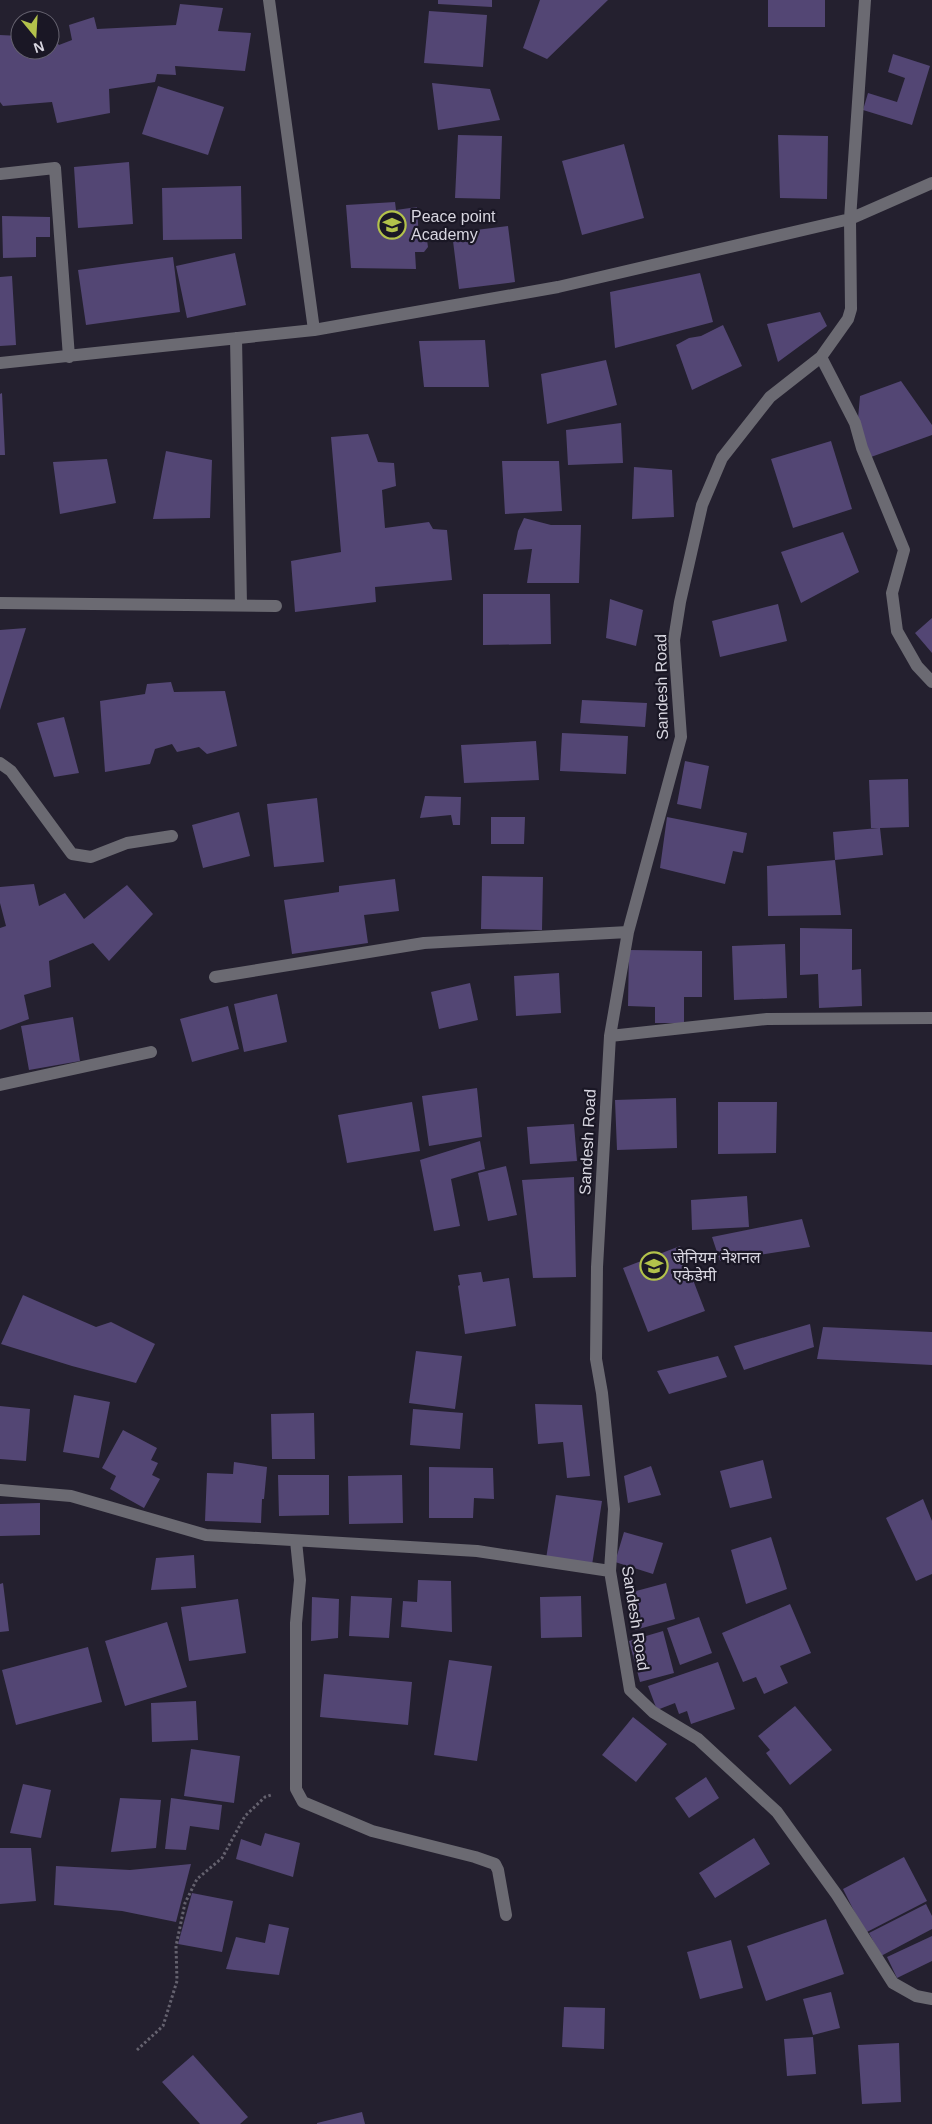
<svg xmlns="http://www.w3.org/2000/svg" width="932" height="2124" viewBox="0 0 932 2124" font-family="Arial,'Noto Sans Devanagari',sans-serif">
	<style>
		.building { fill: #534674 }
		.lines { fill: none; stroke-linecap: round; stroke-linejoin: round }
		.path { stroke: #65626f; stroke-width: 3; stroke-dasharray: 2.5 2.5; stroke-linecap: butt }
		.minor { stroke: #6b6a72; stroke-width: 12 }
		.labels { text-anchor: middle; stroke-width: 4.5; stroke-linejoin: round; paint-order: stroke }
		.poi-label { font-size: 16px; fill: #d8d6e0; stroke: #1a1725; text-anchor: start }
		.street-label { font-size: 16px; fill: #d8d6e0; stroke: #1a1725 }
	</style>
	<rect width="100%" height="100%" fill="#24202f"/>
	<path class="building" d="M438 0H492V7L438 4Z
		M540 0H608L547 59 523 48Z
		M768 0H825V27H768Z
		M180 4 223 8 218 31 251 33 245 71 175 66 176 75 157 74 155 82 109 89 110 113 57 123 52 102 3 106 0 102V35L20 36V50H50V38H53L59 45 72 40 69 25 94 17 97 29 176 25Z
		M429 11 487 15 483 67 424 63Z
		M893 54 930 66 912 125 863 110 868 93 897 102 905 78 888 72Z
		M432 83 490 89 500 120 438 130Z
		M158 86 224 107 208 155 142 134Z
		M458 135 502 136 500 199 455 198Z
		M778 135 828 136 827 199 780 198Z
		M624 144 644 218 582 235 562 161Z
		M129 162 133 224 78 228 74 167Z
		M241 186 242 239 163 240 162 188Z
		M395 202 396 210 417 207 419 239 427 240 428 247 424 252H415L416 269 351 268 346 205Z
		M2 216 50 217V237H36V257L3 258Z
		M508 226 515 282 459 289 452 233Z
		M235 253 246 305 187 318 176 266Z
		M173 257 180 312 86 325 78 270Z
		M700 273 713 322 615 348 610 292Z
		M12 276 16 345 0 346V277Z
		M820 312 827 326 778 362 767 324Z
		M723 325 742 366 692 390 676 345 689 338 701 336Z
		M485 340 489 387H424L419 341Z
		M606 360 617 405 547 424 541 374Z
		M901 381 932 425V435L871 457 857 430 860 396Z
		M2 393 5 455H0V394Z
		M621 423 623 463 568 465 566 430Z
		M368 434 378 462 394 463 396 486 382 490 385 528 429 522 433 529 447 530 452 580 375 587 376 602 295 612 291 561 341 552 331 437Z
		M831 441 852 509 793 528 771 459Z
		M166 451 212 460 210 518 153 519Z
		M107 459 116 503 60 514 53 462Z
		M502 461H559L562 511 505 514Z
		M634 467 672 470 674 517 632 519Z
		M524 518 551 525H581L579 583H527L532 549 514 550 518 531Z
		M843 532 859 572 801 603 781 552Z
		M483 594H550L551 644 483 645Z
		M610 599 643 610 636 646 606 638Z
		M778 604 787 641 720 657 712 621Z
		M932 618V653L915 633Z
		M26 628 0 710V630Z
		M171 682 174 692 225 691 237 746 207 754 199 747 177 752 172 744 155 749 150 764 105 772 100 701 145 694 147 684Z
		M582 700 647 703 645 727 580 723Z
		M64 717 79 773 54 777 37 723Z
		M562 733 628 736 626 774 560 771Z
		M536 741 539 780 464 783 461 745Z
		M685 761 709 766 701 809 677 804Z
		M908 779 909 827 880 828 883 855 835 860 833 832 879 828H871L869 780Z
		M425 796 461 797 460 825H453L451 815 420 818Z
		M317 798 324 862 274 867 267 804Z
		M239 812 250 856 203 868 192 825Z
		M491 817H525L524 844H491Z
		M667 817 747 833 743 853 733 851 725 884 660 868Z
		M835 860 841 915 768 916 767 866Z
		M482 876 543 877 542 930 481 929Z
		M395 879 399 911 364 915 368 943 292 954 284 900 339 892V886Z
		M34 884 39 906 65 893 84 919 127 885 153 914 109 961 93 943 49 961 51 987 24 995 29 1019 0 1030V928L6 926 0 903V887Z
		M800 928 852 929V970L861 969 862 1006 819 1008 818 974 800 975Z
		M785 944 787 998 734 1000 732 946Z
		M629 950 702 951V997H684V1023H655V1007L628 1006Z
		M559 973 561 1013 516 1016 514 976Z
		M470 983 478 1020 439 1029 431 992Z
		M277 994 287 1042 244 1052 234 1004Z
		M228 1006 239 1049 192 1062 180 1019Z
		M73 1017 80 1061 29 1070 21 1026Z
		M477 1088 482 1137 429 1146 422 1096Z
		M676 1098 677 1148 617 1150 615 1100Z
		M412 1102 420 1151 347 1163 338 1115Z
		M718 1102H777L776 1153 718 1154Z
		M574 1124 577 1161 530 1164 527 1127Z
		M480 1141 485 1169 451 1179 460 1226 434 1231 420 1160Z
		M506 1166 517 1215 488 1221 478 1173Z
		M574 1177 576 1277 533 1278 522 1180Z
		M747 1196 749 1227 692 1230 691 1200Z
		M802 1219 810 1247 720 1261 712 1237Z
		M680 1246 705 1311 648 1332 623 1268Z
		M481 1272 483 1282 509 1278 516 1326 465 1334 458 1286 460 1285 458 1275Z
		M23 1295 96 1327 111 1322 155 1344 136 1383 72 1366 1 1344Z
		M810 1324 814 1347 744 1370 734 1346Z
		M823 1327 932 1332V1365L817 1359Z
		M416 1351 462 1356 455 1409 409 1403Z
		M718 1356 727 1377 669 1394 657 1371Z
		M74 1395 110 1402 99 1458 63 1452Z
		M535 1404 582 1405 590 1476 567 1478 563 1442 538 1444Z
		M0 1406 30 1409 26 1461 0 1459Z
		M413 1409 463 1413 460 1449 410 1445Z
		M314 1413 315 1459H272L271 1414Z
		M123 1430 157 1448 151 1460 158 1463 152 1475 160 1479 144 1508 110 1489 116 1476 102 1468Z
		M763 1460 772 1498 730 1508 720 1471Z
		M234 1462 267 1467 264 1499H262L261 1523 205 1521 207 1473 233 1474Z
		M651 1466 661 1495 628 1503 624 1476Z
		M429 1467 493 1468 494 1499 474 1498 473 1518H429Z
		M278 1475H329V1515L279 1516Z
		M402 1475 403 1523 349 1524 348 1476Z
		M556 1495 602 1501 592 1565 546 1559Z
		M923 1499 932 1521V1574L916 1581 886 1518Z
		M40 1503V1535L0 1536V1504Z
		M624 1532 663 1543 653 1574 615 1562Z
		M771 1537 787 1589 746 1604 731 1550Z
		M194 1555 196 1588 151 1590 156 1558Z
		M418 1580 451 1581 452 1632 401 1627 403 1601 417 1602Z
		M3 1583 9 1631 0 1632V1584Z
		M666 1583 675 1619 635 1630 625 1594Z
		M351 1596 392 1598 389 1638 349 1636Z
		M581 1596 582 1637 541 1638 540 1597Z
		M312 1597 339 1599 338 1638 311 1641Z
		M238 1599 246 1653 189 1661 181 1607Z
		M790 1604 811 1653 780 1666 788 1683 764 1694 756 1677 743 1682 722 1633Z
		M699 1617 712 1653 680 1665 667 1628Z
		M167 1622 187 1687 125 1706 105 1641Z
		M663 1631 674 1673 640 1682 629 1641Z
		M88 1647 102 1702 16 1725 2 1670Z
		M449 1660 492 1666 477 1761 434 1755Z
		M718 1662 735 1709 691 1724 687 1711 679 1714 675 1703 657 1710 648 1686Z
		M324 1674 412 1682 408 1725 320 1717Z
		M196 1701 198 1740 152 1742 151 1703Z
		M795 1706 832 1750 790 1785 766 1753 770 1750 758 1736Z
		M633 1717 667 1744 636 1782 602 1755Z
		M191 1749 240 1756 234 1803 184 1796Z
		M706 1777 719 1798 689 1818 675 1798Z
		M23 1784 51 1790 41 1838 10 1833Z
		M120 1798 161 1800 156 1848 111 1852Z
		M171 1798 222 1805 219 1830 190 1826 186 1850 165 1849Z
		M265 1833 300 1843 293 1877 236 1859 241 1839 261 1846Z
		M754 1838 770 1864 715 1898 699 1873Z
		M0 1848H31L36 1901 0 1904Z
		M904 1857 927 1901 865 1933 843 1889Z
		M191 1864 176 1922 122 1911 54 1905 56 1866 130 1870Z
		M192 1893 233 1901 222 1952 178 1944Z
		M926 1904 932 1916V1929L881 1956 869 1933Z
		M826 1919 844 1974 766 2001 747 1946Z
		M269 1924 289 1928 279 1975 226 1969 236 1937 265 1943Z
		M932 1936V1961L897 1978 887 1957Z
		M731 1940 743 1988 700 1999 687 1952Z
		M831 1992 840 2028 813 2035 803 1999Z
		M564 2007 605 2008 604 2049 562 2047Z
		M813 2037 816 2074 787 2076 784 2039Z
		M899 2043 901 2102 862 2104 858 2045Z
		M193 2055 248 2117 240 2124H200L162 2082Z
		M362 2112 365 2124H317V2123Z"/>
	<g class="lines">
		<path class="path" d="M137 2050 163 2026 177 1981 176 1946 185 1903 197 1879 222 1858 245 1816 265 1797 271 1795"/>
		<path class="minor" d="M269 0 314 330
			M865 0 850 219 851 309 848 319 821 357 770 397 722 458 702 505 680 602 674 640 681 737 628 932 610 1036 597 1267 596 1359 602 1393 614 1509 610 1571 630 1690 653 1712 698 1739 777 1812 837 1895 893 1983 916 1996 932 1999
			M0 174 55 168 69 357
			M236 338 241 605
			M821 357 855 423 862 448 904 550 892 593 897 631 917 666 932 682
			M0 363 314 330 558 287 850 219 932 183
			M0 603 276 606
			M0 763 11 771 72 854 91 857 127 843 172 836
			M215 977 424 943 628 932
			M610 1036 767 1019 932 1018
			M0 1085 151 1052
			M0 1490 71 1496 206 1535 477 1551 610 1571
			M296 1541 300 1580 296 1623V1789L303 1802 372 1831 475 1857 495 1864 498 1870 506 1915"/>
	</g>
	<defs>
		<g id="school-ring" transform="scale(1.4375)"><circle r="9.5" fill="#1a1725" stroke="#b3c24b" stroke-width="1.5"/><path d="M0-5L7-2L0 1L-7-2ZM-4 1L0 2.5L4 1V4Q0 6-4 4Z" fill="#b3c24b"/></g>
	</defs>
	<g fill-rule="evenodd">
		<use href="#school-ring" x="392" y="225"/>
		<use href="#school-ring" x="654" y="1266"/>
	</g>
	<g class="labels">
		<g class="poi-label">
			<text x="411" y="222">Peace point<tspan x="411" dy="18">Academy</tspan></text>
			<text x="673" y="1263">जेनियम नेशनल<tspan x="673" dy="18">एकेडेमी</tspan></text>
		</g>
		<g class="street-label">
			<text transform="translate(661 687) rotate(-91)" y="6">Sandesh Road</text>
			<text transform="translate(587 1142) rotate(-87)" y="6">Sandesh Road</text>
			<text transform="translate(636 1618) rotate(81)" y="6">Sandesh Road</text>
		</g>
	</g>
	<g transform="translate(35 35) rotate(162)"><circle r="24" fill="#1a1725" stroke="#666370"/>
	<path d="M0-4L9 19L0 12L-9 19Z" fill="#b3c24b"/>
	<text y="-8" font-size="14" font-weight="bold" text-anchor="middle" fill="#d8d6e0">N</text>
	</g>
</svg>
